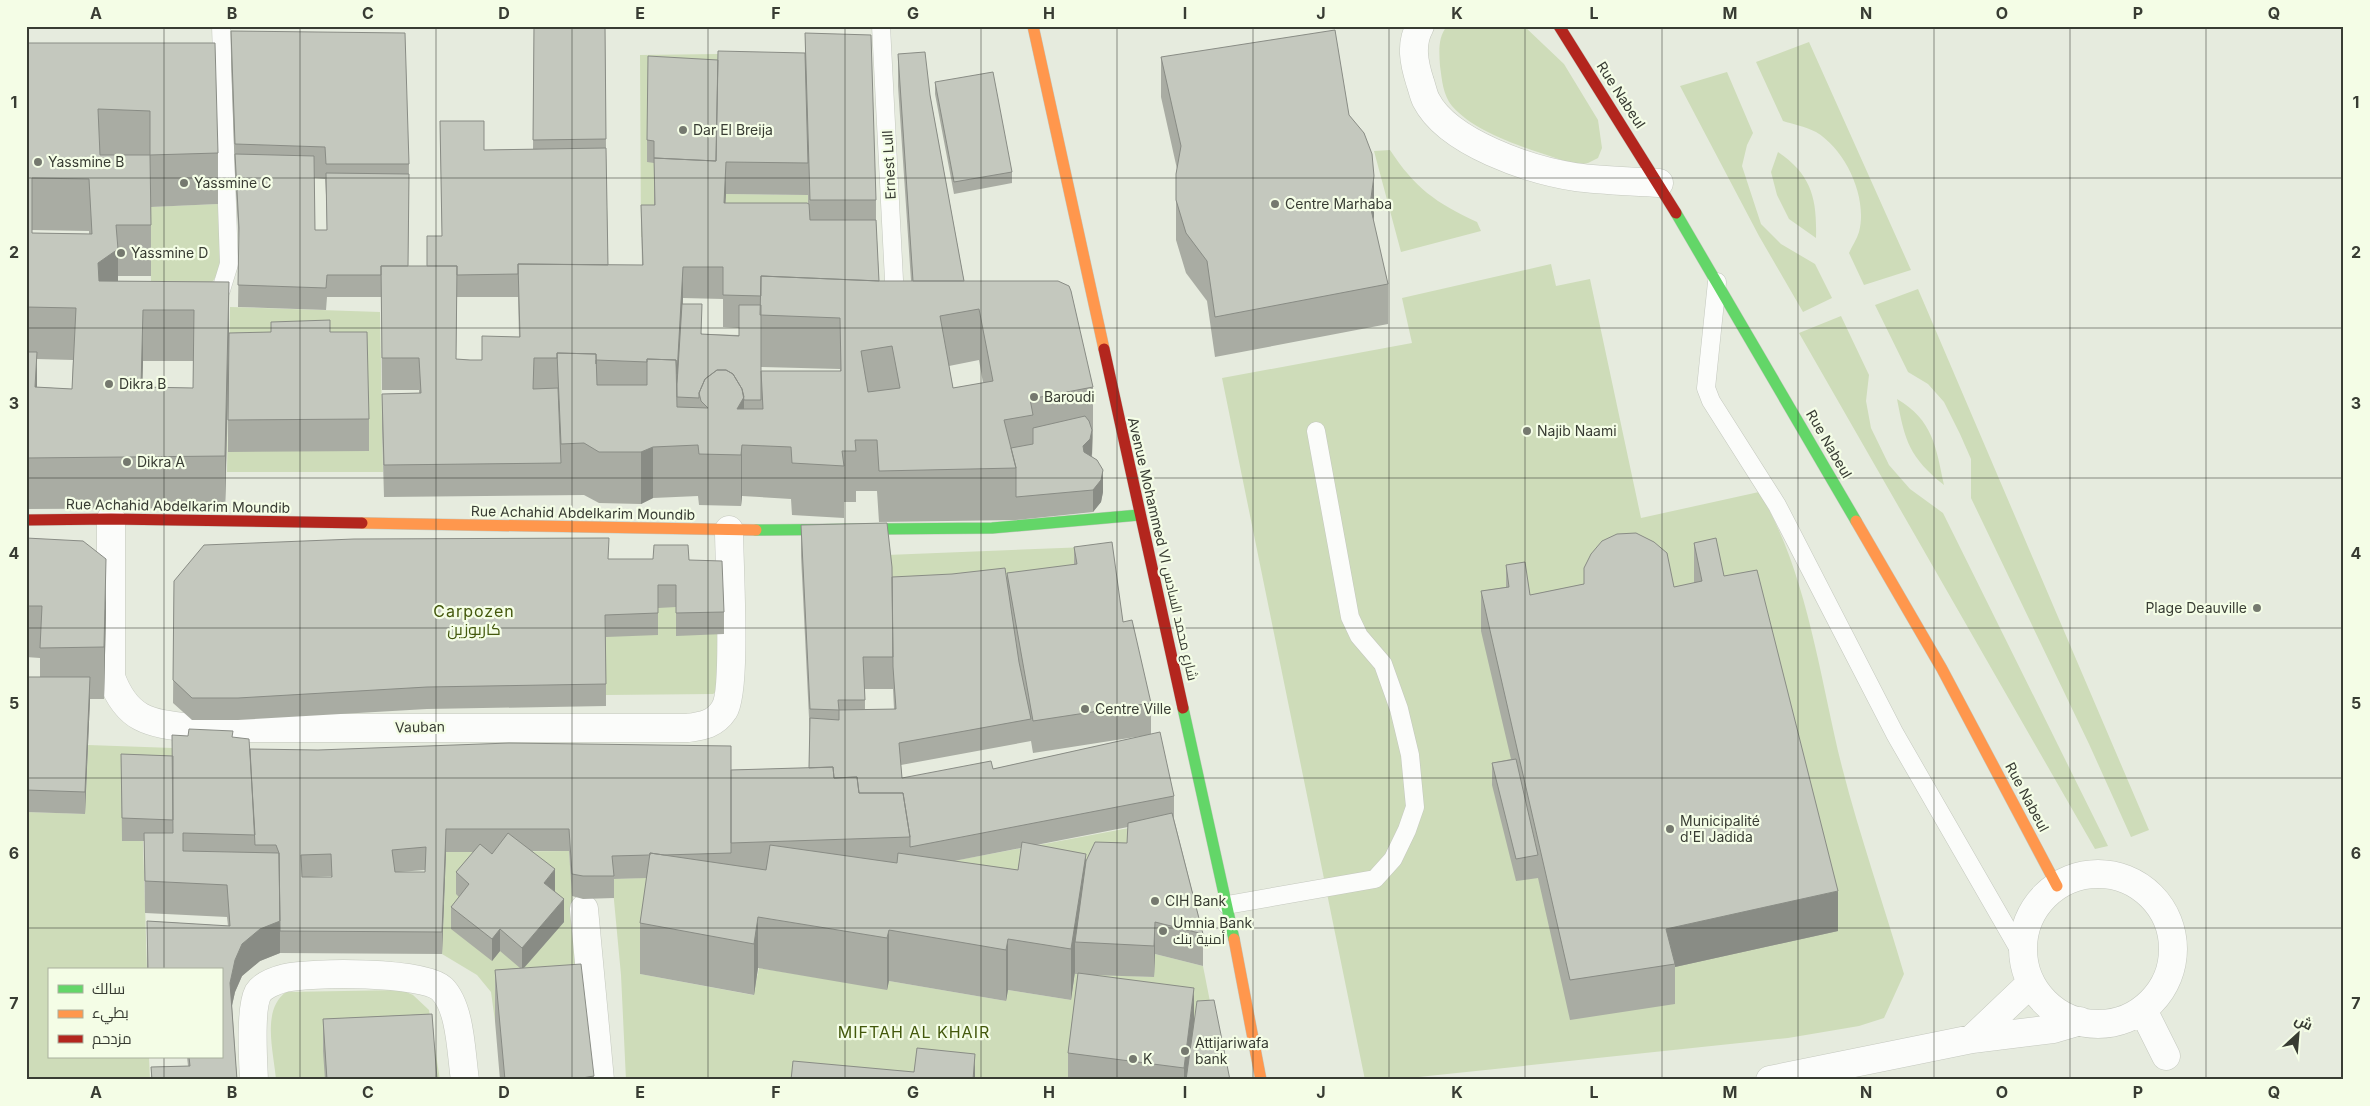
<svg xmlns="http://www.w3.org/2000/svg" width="2370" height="1106" viewBox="0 0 2370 1106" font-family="Inter,Cairo,sans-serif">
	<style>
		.green { fill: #cedcb9 }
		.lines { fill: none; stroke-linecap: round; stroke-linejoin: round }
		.lane-casing { stroke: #c4c8be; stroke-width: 19 }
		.street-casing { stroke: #c4c8be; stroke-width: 29 }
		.fast-casing { stroke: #c4c8be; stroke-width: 12 }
		.slow-casing { stroke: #c4c8be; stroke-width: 12 }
		.jam-casing { stroke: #c4c8be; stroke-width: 12 }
		.lane { stroke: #fbfcfa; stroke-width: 18 }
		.street { stroke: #fbfcfa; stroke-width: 28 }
		.fast { stroke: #63d668; stroke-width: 11 }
		.slow { stroke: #ff974d; stroke-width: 11 }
		.jam { stroke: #b3261e; stroke-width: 11 }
		.wall { fill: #a9aca3; fill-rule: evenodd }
		.shaded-wall { fill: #898c85 }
		.building { fill: #c4c8be; stroke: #898c85; fill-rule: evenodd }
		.grid { fill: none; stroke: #383c33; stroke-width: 1; stroke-opacity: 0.55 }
		.poi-dot { fill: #75796f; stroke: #f4fde6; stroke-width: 2 }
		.labels { text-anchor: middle; stroke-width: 4.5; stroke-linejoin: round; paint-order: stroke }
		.street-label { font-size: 14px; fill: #383c33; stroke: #f4fde6 }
		.poi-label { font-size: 14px; fill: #383c33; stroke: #f4fde6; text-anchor: start }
		.quarter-label { font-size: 16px; letter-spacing: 1px; fill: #43580c; stroke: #f4fde6 }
		.neatline { fill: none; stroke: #383c33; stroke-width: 2 }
		.grid-label { font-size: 16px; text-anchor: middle; font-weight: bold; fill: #383c33 }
	</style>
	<rect width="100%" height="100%" fill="#e6ebde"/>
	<path class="green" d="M1447 26H1524L1564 64 1598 120 1602 148 1598 158 1588 163 1576 165C1538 151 1479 137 1452 106 1443 95 1442 80 1440 66 1439 51 1438 37 1447 26Z
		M1809 42 1911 270 1864 285 1849 253C1852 246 1857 239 1859 232 1868 198 1846 150 1816 132 1806 127 1793 124 1783 121L1756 62Z
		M718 54V83L654 163 655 237H641L640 55Z
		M1727 72 1753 133 1747 145 1742 166 1761 224 1781 244 1815 264 1832 298 1803 312 1759 236 1680 86Z
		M1390 150C1415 188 1436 203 1477 222L1481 231 1401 252 1374 151Z
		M1778 152C1812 175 1817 199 1816 238L1789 219 1777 195 1771 172Z
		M726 194 808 195 809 236 724 235Z
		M218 204C219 226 228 275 207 286H151L150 207Z
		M1551 264 1556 286 1590 279 1641 518 1759 492C1807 570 1820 679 1842 767 1860 837 1884 905 1904 974L1884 1018 1859 1026 1788 1038 1390 1080H1365L1222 378 1412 343 1402 298Z
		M1918 289 2149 830 2131 837 2089 744 1971 498V459L1960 434 1944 402 1928 384 1908 372 1875 305Z
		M230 307 380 312 383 472H227Z
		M1841 316 1869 375 1866 401 1871 428 1889 465 1910 489 1943 513 2108 846 2095 849 1799 333Z
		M1897 399C1933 420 1936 447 1944 485 1909 457 1905 441 1897 399Z
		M1087 547 1112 574 892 599 887 555Z
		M609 560 718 562 720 689 713 694 606 695 605 643Z
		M88 745 173 748 172 767 143 841 147 970H49V1057H149L150 1080H26V812L85 814Z
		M1166 821 1127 875 766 922 640 974 753 995 759 968 887 989 889 981 1006 1001 1008 990 1071 1000 1075 974 1154 977 1155 954 1203 966 1214 1022 1071 1080H626L621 975 612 879 910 869Z
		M569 851 581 1016 495 1021 491 992 477 975 442 954 446 852Z
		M402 990 413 995 429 1010 440 1080H276C274 1053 261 1010 286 992Z"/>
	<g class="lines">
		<g class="lane-casing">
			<path id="lane" d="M881 26 894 280 893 303
				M1717 282 1706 388 1711 401 1777 505 1895 734 2024 958
				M209 298 221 290 229 264 221 26
				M1227 905 1375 879 1393 859 1407 830 1415 807 1410 755 1399 709 1383 664 1359 636 1350 617 1316 431"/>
		</g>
		<g class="street-casing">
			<path id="street" d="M1420 26C1410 44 1414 63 1420 82 1422 87 1423 94 1426 100 1448 143 1530 170 1575 177 1603 181 1631 181 1659 183
				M111 519V677C127 720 148 723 191 728H688C703 726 715 724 724 710 737 691 729 561 729 530
				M2023 949a75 75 0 1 1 150 0a75 75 0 1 1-150 0Z
				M584 909 600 1080
				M2143 1010 2166 1056
				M1972 1039 2031 983
				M254 1080C253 1061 250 1008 258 993 263 985 277 980 285 978 310 972 424 971 442 989 461 1008 461 1054 465 1080
				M1770 1080 1972 1039 2053 1029 2080 1021"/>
		</g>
		<g class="fast-casing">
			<path id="fast" d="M1676 213 1856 521
				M756 530 992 528 1139 515
				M1183 708 1234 939"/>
		</g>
		<g class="slow-casing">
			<path id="slow" d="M1033 26 1104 349
				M1856 521 1942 669 2057 886
				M362 523 756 530
				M1234 939 1261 1080"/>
		</g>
		<g class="jam-casing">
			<path id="jam" d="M1559 26 1676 213
				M1104 349 1183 708
				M26 520 111 519 362 523"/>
		</g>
		<use href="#lane" class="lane"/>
		<use href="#street" class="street"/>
		<use href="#fast" class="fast"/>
		<use href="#slow" class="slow"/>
		<use href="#jam" class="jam"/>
	</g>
	<path class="wall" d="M534 26H605L606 149 608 265H642L641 205H654V163L647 162V140L718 60 805 53V33L876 200V220L879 281H911L898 86V54L930 95 964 281 1093 387V438L1092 456 1103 492 1101 502 1093 512 1016 520 879 522 877 491H856V502H844V518L792 515 791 499 742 496 741 506 699 505 698 496 653 498 641 504 599 503 584 495 384 497 382 426V394L419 393V390H382L381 297H327L326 310 238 307 239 244 235 176 231 62V31L409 164 408 266H427L442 236 440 121 484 150 533 149ZM314 178 325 179 326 195 327 230H315ZM808 178V204L725 203 726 194 808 195ZM457 297H518L519 337 482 360H470L456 359ZM683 298 723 299V327L739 328V335L702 334 683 304ZM979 360 983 383 953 388 949 366ZM761 367 840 369V371H761Z
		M26 43H49L218 153V204L151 207V276H118V281L229 282V333L330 332 369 419V451L228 452V404L225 508 26 509ZM32 230 89 231V234L32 233ZM37 359 73 360 72 389 37 387ZM143 361H193V388L142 387Z
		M1161 57 1349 115 1374 216 1373 220 1388 284V324L1215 357 1207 301 1186 273 1176 240V174L1177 169 1161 97Z
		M935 82 1012 172V183L954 194 935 94Z
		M801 525 892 577 1007 583V573L1074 565V547L1123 622 1151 703V734L1174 796V819L1203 934V966L1155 954 1154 977 1090 975 1194 1020 1230 1080H1068V1053L1078 974H1075V972L1071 1000 1008 990 1006 1001 889 981 887 990 758 968 754 995 640 974V923L647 878 614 879V898L583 899 572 896 569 851H532L555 891 564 922 524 968 594 1076V1080H500L495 1021V970L520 968 500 951 492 961 451 929V907L459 897 456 894V872L473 852H446L442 954 280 953 260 961 242 976 235 992 232 1006 237 1080H151V1067L188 1066 187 1057H221V970H147V921L228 926 227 917 145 913 144 841H122L121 754 172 756 188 736 233 738 250 749 731 770 809 768 810 738 801 556ZM865 689H893L894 709 865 710ZM1142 736 993 769 902 778 901 765 1031 741 1033 753ZM1128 827 1127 843 1086 866 1036 845ZM1021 848 1018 870 954 861ZM425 870V872H399ZM331 876V877H309Z
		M26 538 106 611 104 699H90L85 814 26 812V677H40V658L26 657Z
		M1694 543 1724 576 1838 931 1675 967V1004L1570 1020 1538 878 1516 881 1492 785V763L1511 759 1481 631V591L1506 587V565L1530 595 1584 584 1674 587 1694 583Z
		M609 559 689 560 724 612V634L676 636V607L658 608V635L606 637V706L427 709 238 720H192L173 703 174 581Z
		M432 1014 437 1080H325L323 1051V1019Z"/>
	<path class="shaded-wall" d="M726 162V194L724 235V203Z
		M1374 176V216L1370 245V205Z
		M118 249V301L98 315V263Z
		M683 267V298L677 397 676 380Z
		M229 282V333L225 508V456Z
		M143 310V361L141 438V387Z
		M37 352V404L35 387Z
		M744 397V445H742V496L741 506V454L737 409Z
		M1092 430V453L1090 462 1083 468V446Z
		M653 447V498L641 504V452Z
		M1103 470V492L1101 502 1093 512V490Z
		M106 559V611L104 699V647Z
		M90 677V699L85 814V792Z
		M446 829V852L442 954V932Z
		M1086 854V905L1075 942V972L1071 1000V949Z
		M555 869V892L544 883Z
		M1838 891V931L1675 967V964L1666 929Z
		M564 899V922L522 970V948Z
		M758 917V968L754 995V944Z
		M280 921V953L260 961 242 976 235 992 230 1014V983L235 960 242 944 260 929Z
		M1155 922V954L1154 977V946Z
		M500 929V951L492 961V939Z
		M889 930V981L887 990V938Z
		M1008 939V990L1006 1001V950Z
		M1194 988V1039L1189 1080H1184V1068Z
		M975 1054V1080H973Z"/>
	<path class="building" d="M534 26H605L606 139 533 140Z
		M1335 30 1349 115 1364 133 1372 154 1374 176 1370 205 1388 284 1215 317 1207 261 1186 233 1176 200V174L1181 146 1161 57Z
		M231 31 405 33 409 164H326L325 147 235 144Z
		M805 33 871 35 876 200H810Z
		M26 43H215L218 153 150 155 151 225H116L118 249 98 263 99 281 229 282 225 456 26 458V352H37L35 387 72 389 76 308 26 307ZM98 109 150 111V155H100ZM32 178 89 179 92 234 32 233ZM143 310H194L193 388 141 387Z
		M718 51 805 53 808 163 726 162 724 203H807L809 204 810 220H876L879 281 761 276V296L723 295V267H683L677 374 676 360 647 359V362L596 360V364V354L557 353V358H534L533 389 558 388 561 463 384 465 382 394 421 393 419 358H382L381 266H457L456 359 470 360H482V336L520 337 518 264 643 265 641 205H655L654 158 716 161Z
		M925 52 930 95 964 281H913L898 54Z
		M648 56 718 60 716 161 654 158V141L647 140Z
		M993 72 1012 172 954 182 935 82Z
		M440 121H484V150L606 148 608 265 518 264V274L457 275V266H427V236H442Z
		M235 154 314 156 315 230H327L326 173 409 174 408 266H381V275H327L326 288 238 285 239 228Z
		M761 276 880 281H1058L1069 286 1071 291 1093 387 1030 399 1033 415 1004 420 1016 468 879 471 877 440H855L856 451H842L844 466 792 463 791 447 742 445 741 455 699 454 698 445 653 447 641 452H599L584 443 561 444 557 353 596 354 597 385H647V359L676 360 677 407 708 408 701 401 699 393 705 379 717 370H726L733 374 742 389 744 397 737 409H763L761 371H841L840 318 760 315ZM979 309 993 381 953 388 940 316ZM892 346 900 388 868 392 861 351Z
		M682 304H702L701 334 739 336V305H761V400H744L742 389 733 374 726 370H717L705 379 699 393V398L677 397V384Z
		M330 320V332H367L369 419 228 420 229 333 271 332V322Z
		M1085 416 1089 421 1092 430 1090 439 1083 446 1084 452 1097 460 1103 470 1101 480 1093 490 1016 497V468L1011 448 1033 444V428Z
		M887 523 892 567 893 657H863L865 700H838L839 710 810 709 801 525Z
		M1636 533 1654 542 1667 553 1674 587 1702 581 1694 543 1716 538 1724 576 1757 570 1838 891 1666 929 1675 964 1570 980 1481 591 1509 587 1506 565 1525 562 1530 595 1584 584V568L1591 554 1602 541 1617 534Z
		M26 538 83 541 106 559 104 647 40 648 42 606H26Z
		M609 538 608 559H653L654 545H688L689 560 722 561 724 612 676 613V585H658V613L605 615 606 684 427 687 238 698H192L173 680 174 581 204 545 354 539Z
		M1112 542 1123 622 1132 620 1151 703 1033 721 1007 573 1077 564 1074 547Z
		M1005 568 1019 662 1031 719 899 743 902 778 991 761 993 769 1160 732 1174 796 910 847V837L903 793H859L857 777 834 778 833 767 809 768 810 718 839 720V710L896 709 893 667 892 577 952 574Z
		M26 677H90L85 792 26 790Z
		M189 729 233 731 232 737 249 739 255 835 183 833V851L279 853 280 921 260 929 242 944 235 960 230 983 237 1080H152L151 1067 190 1066 189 1057H221V970H148L147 921 230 926 227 885 145 881 144 833H173L172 735 188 736Z
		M509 743 731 746V853L664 855 650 853V855L612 856 614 876H583L572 874 569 829H446L442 932 280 931 279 853 276 845H255L250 749 318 750ZM426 847 425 872H395L392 850ZM331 854 332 877H302L301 855Z
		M121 754 173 756V820L122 818Z
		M1516 759 1538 855 1516 859 1492 763Z
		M833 767 834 778 857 777 859 793H903L910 837 731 843V770Z
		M1172 813 1203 934 1155 922 1154 946 1075 942 1086 861 1095 842 1127 843 1128 823Z
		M508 833 555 869 544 883 564 899 522 948 500 929 492 939 451 907 469 884 456 872 480 844 492 854Z
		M1022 842 1086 854 1071 949 1008 939 1006 950 889 930 887 938 758 917 754 944 640 923 650 853 766 870 770 845 897 863 898 853 1018 870Z
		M581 964 594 1076 570 1080H505L495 970Z
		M1078 973 1194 988 1184 1068 1068 1053Z
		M1214 1000 1230 1080H1186L1197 1001Z
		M432 1014 437 1079 425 1080H327L323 1019Z
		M917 1048 975 1054 973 1080H791L793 1061 914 1072Z"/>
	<path class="grid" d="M164 26V970M300 26V1080M436 26V1080M572 26V1080M708 26V1080M845 26V1080M981 26V1080M1117 26V1080M1253 26V1080M1389 26V1080M1525 26V1080M1662 26V1080M1798 26V1080M1934 26V1080M2070 26V1080M2206 26V1080M26 178H2344M26 328H2344M26 478H2344M26 628H2344M26 778H2344M26 928H2344M164 1057V1080"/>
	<g class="poi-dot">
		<circle cx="683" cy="130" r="5"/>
		<circle cx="38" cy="162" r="5"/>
		<circle cx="184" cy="183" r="5"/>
		<circle cx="1275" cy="204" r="5"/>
		<circle cx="121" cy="253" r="5"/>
		<circle cx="109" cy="384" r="5"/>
		<circle cx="1034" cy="397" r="5"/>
		<circle cx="1527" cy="431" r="5"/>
		<circle cx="127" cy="462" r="5"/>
		<circle cx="2257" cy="608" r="5"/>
		<circle cx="1085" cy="709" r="5"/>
		<circle cx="1670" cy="829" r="5"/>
		<circle cx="1155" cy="901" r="5"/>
		<circle cx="1163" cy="931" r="5"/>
		<circle cx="1185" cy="1051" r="5"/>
		<circle cx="1133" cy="1059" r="5"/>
	</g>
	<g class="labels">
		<g class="street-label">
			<text transform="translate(1621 95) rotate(57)" y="5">Rue Nabeul</text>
			<text transform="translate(889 165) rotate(-93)" y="5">Ernest Lull</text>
			<text transform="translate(1829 444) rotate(60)" y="5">Rue Nabeul</text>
			<text transform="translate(178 506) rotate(1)" y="5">Rue Achahid Abdelkarim Moundib</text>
			<text transform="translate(583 513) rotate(1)" y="5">Rue Achahid Abdelkarim Moundib</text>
			<text transform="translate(1163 549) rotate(77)" y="5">Avenue Mohammed VI شارع محمد السادس</text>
			<text transform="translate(420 727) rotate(-1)" y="5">Vauban</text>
			<text transform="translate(2027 797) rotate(62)" y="5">Rue Nabeul</text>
		</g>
		<g class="poi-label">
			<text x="693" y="135">Dar El Breija</text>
			<text x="48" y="167">Yassmine B</text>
			<text x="194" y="188">Yassmine C</text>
			<text x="1285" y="209">Centre Marhaba</text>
			<text x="131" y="258">Yassmine D</text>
			<text x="119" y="389">Dikra B</text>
			<text x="1044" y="402">Baroudi</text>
			<text x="1537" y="436">Najib Naami</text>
			<text x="137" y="467">Dikra A</text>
			<text x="2247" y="613" text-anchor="end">Plage Deauville</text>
			<text x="1095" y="714">Centre Ville</text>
			<text x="1680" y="826">Municipalité<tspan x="1680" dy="16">d'El Jadida</tspan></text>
			<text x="1165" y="906">CIH Bank</text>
			<text x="1173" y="928">Umnia Bank<tspan x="1173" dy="16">أمنية بنك</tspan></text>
			<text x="1195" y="1048">Attijariwafa<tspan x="1195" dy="16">bank</tspan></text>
			<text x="1143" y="1064">K</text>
		</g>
		<g class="quarter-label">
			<text x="474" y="617">Carpozen<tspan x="474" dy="18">كاربوزين</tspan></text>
			<text x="914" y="1038">MIFTAH AL KHAIR</text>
		</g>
	</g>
	<rect width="2370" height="1106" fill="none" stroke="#f4fde6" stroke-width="55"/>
	<rect x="48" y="968" width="175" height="90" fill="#f4fde6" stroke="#a9b09e"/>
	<rect x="58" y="985" width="25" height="8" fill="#63d668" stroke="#a9b09e"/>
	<text x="92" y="994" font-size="15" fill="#383c33">سالك</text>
	<rect x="58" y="1010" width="25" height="8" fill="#ff974d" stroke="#a9b09e"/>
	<text x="92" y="1018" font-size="15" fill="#383c33">بطيء</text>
	<rect x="58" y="1035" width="25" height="8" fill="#b3261e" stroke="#a9b09e"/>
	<text x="92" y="1044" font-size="15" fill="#383c33">مزدحم</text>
	<g transform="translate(2298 1034) rotate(26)" stroke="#f4fde6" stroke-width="4" paint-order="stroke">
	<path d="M0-4L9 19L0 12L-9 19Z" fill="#383c33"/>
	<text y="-8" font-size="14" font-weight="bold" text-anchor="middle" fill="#383c33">ش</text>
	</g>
	<rect x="28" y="28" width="2314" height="1050" class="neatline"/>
	<g class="grid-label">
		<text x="96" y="19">A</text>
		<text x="232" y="19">B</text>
		<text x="368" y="19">C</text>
		<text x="504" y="19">D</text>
		<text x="640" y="19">E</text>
		<text x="776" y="19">F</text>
		<text x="913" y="19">G</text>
		<text x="1049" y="19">H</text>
		<text x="1185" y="19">I</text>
		<text x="1321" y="19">J</text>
		<text x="1457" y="19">K</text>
		<text x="1594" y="19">L</text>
		<text x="1730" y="19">M</text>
		<text x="1866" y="19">N</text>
		<text x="2002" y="19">O</text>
		<text x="2138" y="19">P</text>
		<text x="2274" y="19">Q</text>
		<text x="14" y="108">1</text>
		<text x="2356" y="108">1</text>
		<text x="14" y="258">2</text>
		<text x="2356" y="258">2</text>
		<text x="14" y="409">3</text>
		<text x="2356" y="409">3</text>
		<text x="14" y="559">4</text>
		<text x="2356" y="559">4</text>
		<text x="14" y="709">5</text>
		<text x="2356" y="709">5</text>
		<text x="14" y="859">6</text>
		<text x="2356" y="859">6</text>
		<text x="14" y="1009">7</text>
		<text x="2356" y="1009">7</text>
		<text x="96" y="1098">A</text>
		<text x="232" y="1098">B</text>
		<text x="368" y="1098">C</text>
		<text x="504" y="1098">D</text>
		<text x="640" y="1098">E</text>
		<text x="776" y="1098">F</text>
		<text x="913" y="1098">G</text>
		<text x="1049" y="1098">H</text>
		<text x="1185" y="1098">I</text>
		<text x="1321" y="1098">J</text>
		<text x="1457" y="1098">K</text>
		<text x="1594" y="1098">L</text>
		<text x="1730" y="1098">M</text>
		<text x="1866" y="1098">N</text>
		<text x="2002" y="1098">O</text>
		<text x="2138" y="1098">P</text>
		<text x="2274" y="1098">Q</text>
	</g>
</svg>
